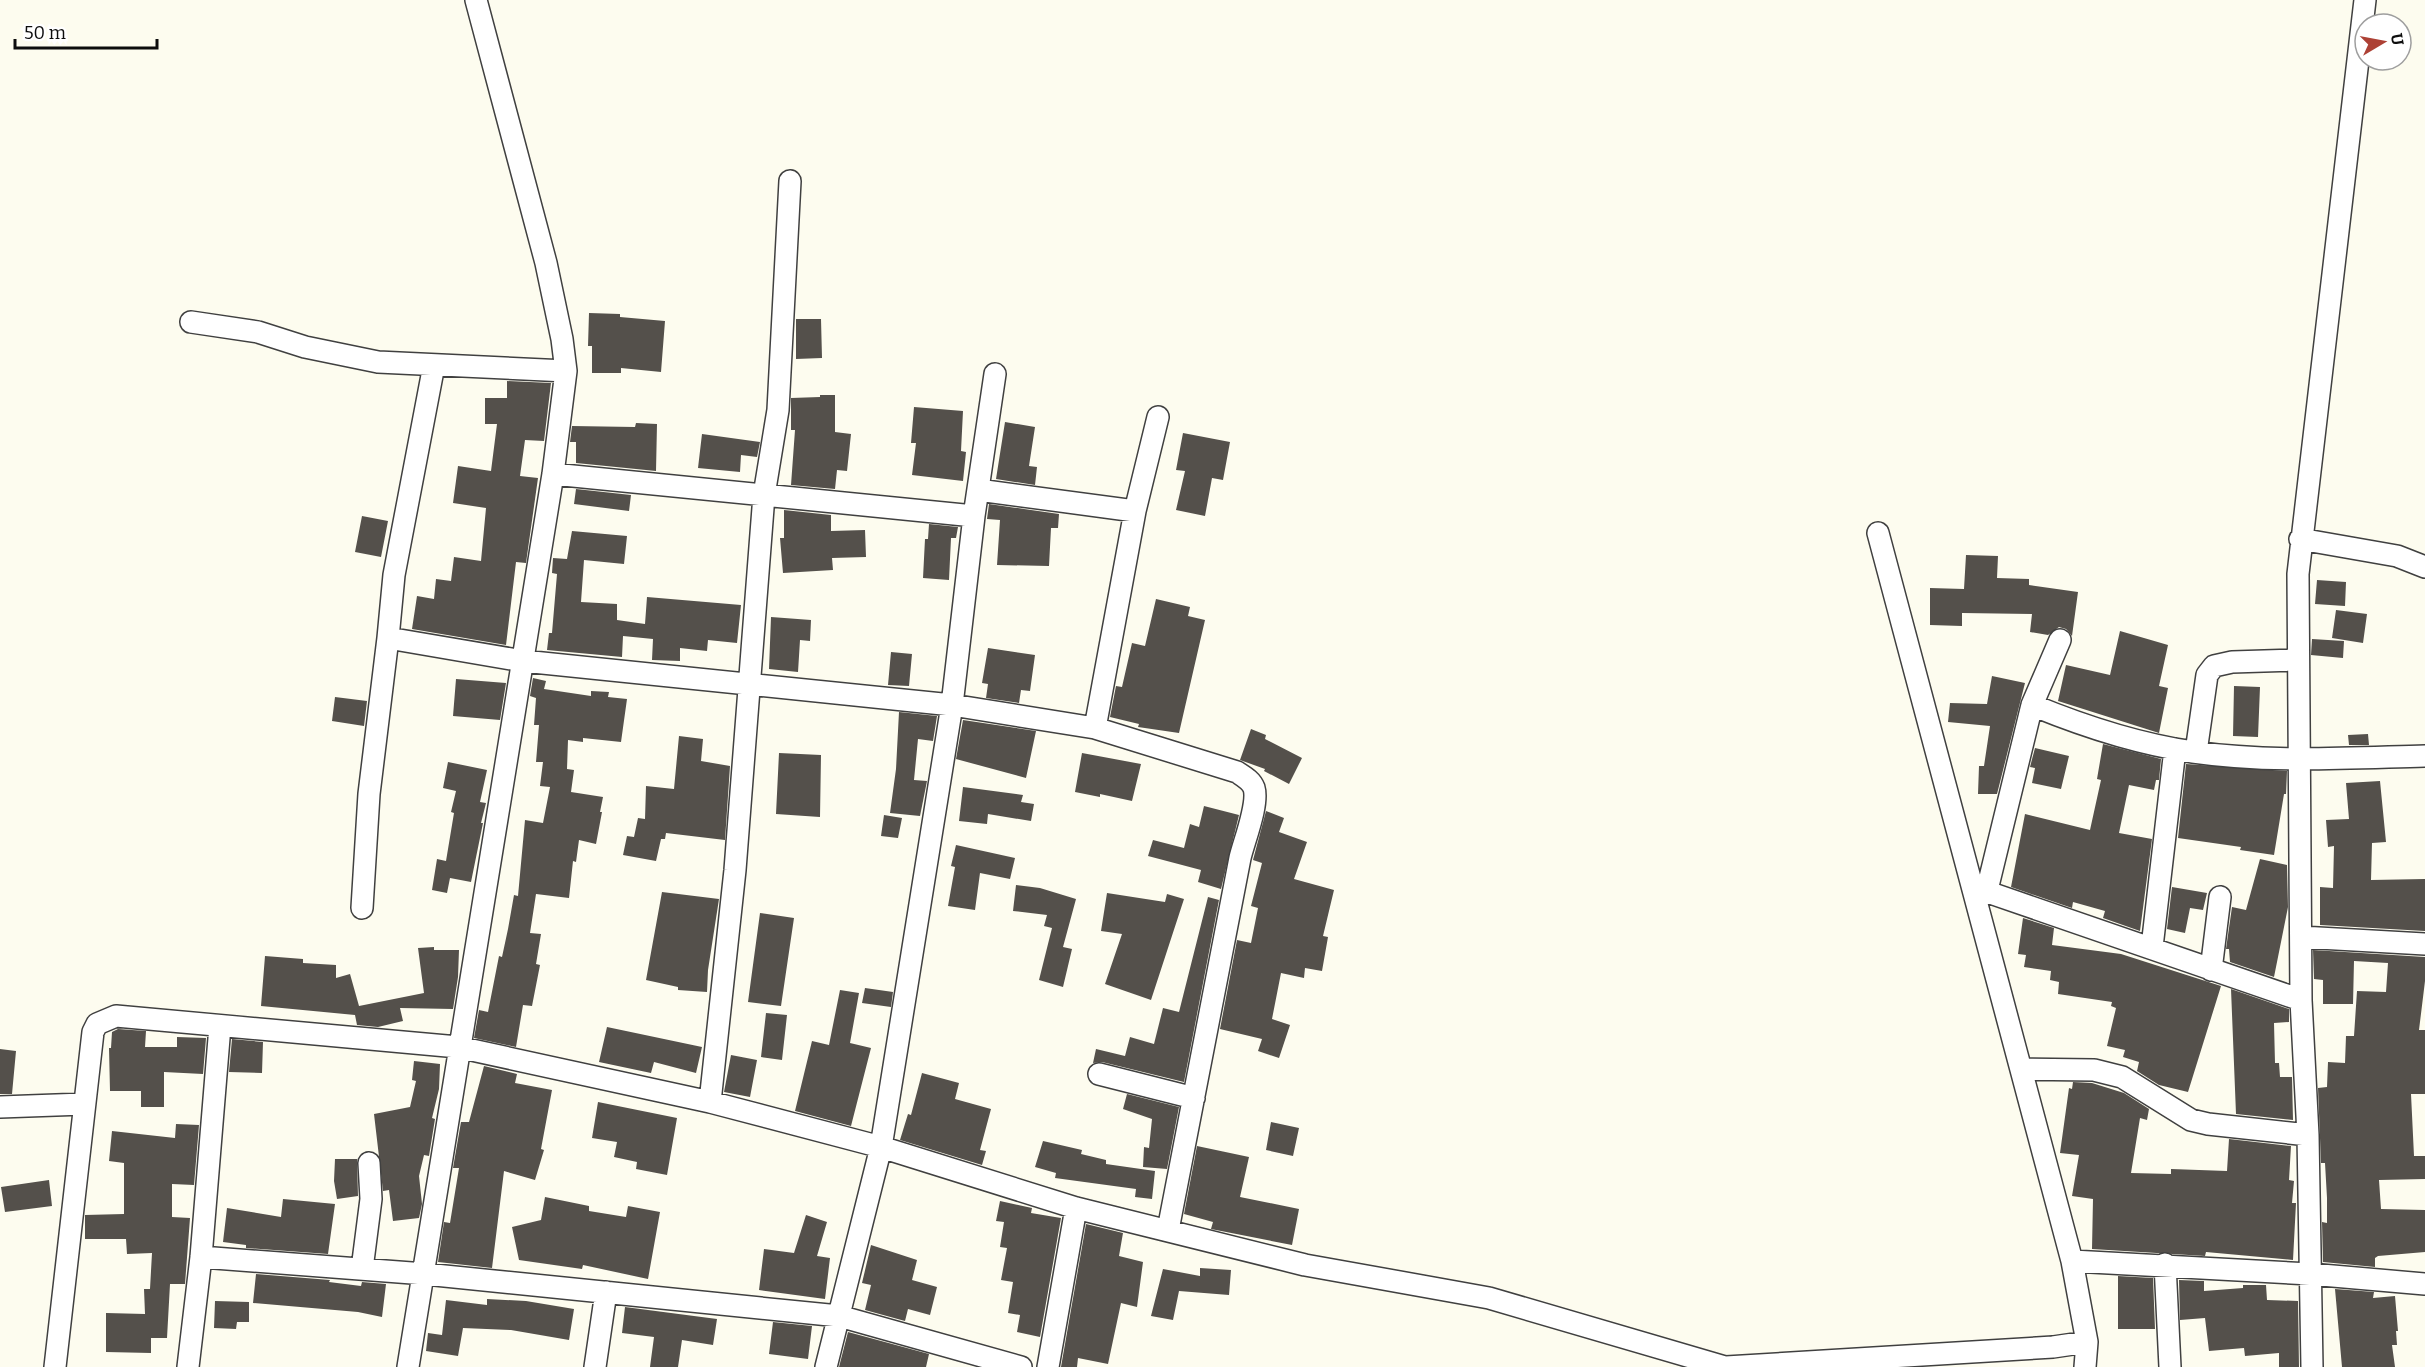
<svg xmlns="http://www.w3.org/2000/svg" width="2425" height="1367" viewBox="0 0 2425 1367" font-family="Bitter,serif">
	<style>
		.building { fill: #54504b }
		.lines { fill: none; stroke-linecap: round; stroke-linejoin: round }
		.minor-casing { stroke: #404040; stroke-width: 24 }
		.minor { stroke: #fff; stroke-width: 21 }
	</style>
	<rect width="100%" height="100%" fill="#fdfcef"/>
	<path class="building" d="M589 313 620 314V317L665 321 661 372 621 368V373H592V346H588Z
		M796 319H821L822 358 796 359Z
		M507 381 551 383 544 441 525 440 520 476 538 478 526 563 516 562 506 645 412 629 417 596 434 599 436 579 451 581 454 557 481 561 486 508 453 503 458 466 491 471 497 424H485V398H507Z
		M820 395H835V432L851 434 847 471 837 470 835 489 791 485 795 430H791V398L820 397Z
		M914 407 963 411 961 451 966 452 963 481 912 475 916 443H911Z
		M1005 422 1035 427 1029 466 1037 467 1035 485 996 479Z
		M636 423 657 424 656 471 576 463V442H570L572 426 635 427Z
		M1183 433 1230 442 1223 480 1212 478 1205 516 1176 510 1185 471 1176 470Z
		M702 434 760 442 757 457 741 455 740 472 698 468Z
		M576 489 631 495 629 511 574 504Z
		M989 504 1059 514 1058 528H1051L1049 566 997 565 1000 520 987 519Z
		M784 510 831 515V531L865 530 866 557 832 558 833 570 783 573 780 538H784Z
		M362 516 388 521 381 557 355 552Z
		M929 524 958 527 956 538H951L949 580 923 578 925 539H928Z
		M572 531 627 536 624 564 584 560 581 602 617 604V620L645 624 647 597 741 605 737 643 708 640 707 651 680 648V661L652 660 653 639 623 636 622 657 547 650 549 633H552L557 574 552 573 553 558 567 559Z
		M1966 555 1998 556 1997 578 2029 579V585L2078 592 2072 636 2066 629 2059 627 2048 635 2030 632 2032 614 1962 613V626L1930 625V588L1964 589Z
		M2317 580 2346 582 2345 606 2315 604Z
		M1156 599 1190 607 1188 616 1205 620 1179 733 1138 727 1139 724 1110 717 1116 686 1122 687 1132 643 1145 646Z
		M2336 610 2367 614 2363 643 2332 638Z
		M771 617 811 620 810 641 800 640 798 672 769 669Z
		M2120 631 2168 645 2159 686 2168 688 2159 733 2058 701 2066 665 2110 675Z
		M2312 639 2344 641 2343 658 2311 655Z
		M988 648 1035 655 1030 691 1021 690 1019 703 986 698 988 684 982 683Z
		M891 652 912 654 909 686 888 685Z
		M1992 676 2025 683 1997 794H1978L1979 766H1984L1990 726 1948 722 1950 703 1987 704Z
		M533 678 546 681 544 689 591 696V691L609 692 608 697 627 699 621 742 583 738V742L568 740 567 769 574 770 571 792 603 797 600 812H602L596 844 579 840 576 862 573 861 569 898 536 894 530 933 541 934 536 964 540 965 532 1006 523 1005 516 1047 474 1038 479 1010 488 1012 499 956 502 957 508 929 514 895 518 896 525 820 543 823 550 787 540 786 543 762H536L539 725H534L536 698 530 696Z
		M456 679 506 683 500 720 453 716Z
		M2234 686 2260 687 2258 737 2233 736Z
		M335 697 367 701 364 726 332 721Z
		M899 712 937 716 933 741 918 739 914 780 927 781 920 816 890 813 896 769Z
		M963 720 1036 731 1026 778 956 759Z
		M1251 729 1266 735 1265 739 1302 758 1289 784 1264 771 1265 769 1240 760Z
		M2368 734 2369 745H2349L2348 735Z
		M679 736 703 739 701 761 730 766 725 840 666 833 665 839H661L656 861 623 855 627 836 634 837 638 818 645 819 646 786 674 789Z
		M2103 744 2161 759 2159 780H2156L2154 790 2129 785 2119 833 2152 839 2140 931 2103 918 2105 911 2073 902 2072 908 2011 887 2025 814 2090 830 2101 780 2097 779Z
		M2035 748 2069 756 2061 789 2032 783 2035 768 2030 767Z
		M779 753 821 755 820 817 776 814Z
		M1082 753 1141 764 1132 801 1100 794V797L1075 792Z
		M448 762 487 770 480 802 486 803 481 823H483L471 882 450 878 447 893 432 890 437 859 446 861 454 813 451 812 456 791 443 788Z
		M2186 764 2287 771 2286 794H2284L2274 855 2240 850 2241 847 2178 838Z
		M2380 781 2386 842 2372 843 2371 880 2425 879V931L2320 925V887L2333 888 2334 846 2328 847 2326 820 2349 819 2346 783Z
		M963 787 1023 795 1021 802 1034 804 1031 821 988 814 987 824 959 821Z
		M1204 806 1239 815 1221 889 1198 882 1201 870 1148 856 1153 840 1184 848 1190 824 1199 827Z
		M1266 811 1284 818 1279 832 1307 842 1294 879 1334 890 1323 936 1328 937 1322 971 1305 968 1304 978 1281 973 1272 1019 1290 1025 1279 1058 1258 1051 1262 1039 1220 1029 1237 940 1251 943 1258 908 1251 906 1262 863 1253 860Z
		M884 815 902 818 898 838 881 836Z
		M956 845 1015 858 1010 879 980 873 975 910 948 906 955 867 951 866Z
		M2260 859 2287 865 2288 907 2274 977 2230 962 2229 949H2226L2232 907 2246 910Z
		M1016 885 1040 888 1076 899 1063 947 1072 949 1063 987 1039 980 1052 928 1044 926 1047 915 1013 911Z
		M2172 887 2207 893 2203 910 2190 908 2185 933 2167 929Z
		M662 892 719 899 708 970 707 992 678 990V987L646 980Z
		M1107 893 1165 902 1167 894 1184 899 1151 1000 1105 984 1122 934 1101 931Z
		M1208 897 1219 900 1184 1082 1102 1062 1093 1063 1096 1049 1125 1056 1130 1037 1154 1044 1163 1008 1179 1012Z
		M760 913 794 918 781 1006 748 1002Z
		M2023 918 2054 928 2052 945 2121 954 2221 986 2188 1092 2159 1085 2137 1071 2139 1062 2123 1057 2125 1050 2107 1046 2116 1008 2111 1006 2112 1002 2058 994 2059 982 2050 980 2051 971 2024 967 2026 955 2018 954Z
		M434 947V950H459L458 977 453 1009 400 1008 403 1021 378 1027 357 1025 355 1015 261 1006 265 956 303 959V963L336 965V978L350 974 359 1006 424 993 418 948Z
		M2313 950 2425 957V981L2419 1030H2425V1094H2411L2414 1156H2425V1179L2379 1180 2381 1209 2425 1210V1252L2378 1256 2375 1258V1267L2323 1262 2322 1222 2327 1223V1198L2325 1163H2321L2318 1088 2327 1087 2328 1062 2345 1063 2346 1036H2354L2357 991 2386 992 2388 963 2354 961 2353 1004H2323V980L2314 979Z
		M865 988 893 992 891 1007 862 1003Z
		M2231 989 2289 1009V1022L2274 1023 2275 1063H2279L2280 1077H2292L2293 1120 2236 1114Z
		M840 990 859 993 850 1043 871 1048 851 1126 795 1111 812 1041 829 1045Z
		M766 1013 787 1015 782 1060 761 1057Z
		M607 1027 702 1047 696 1073 654 1062 651 1073 599 1062Z
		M118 1029 146 1031 145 1047H177V1037L206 1038 203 1074 164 1072V1107H141V1091H110L109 1048H111L112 1032Z
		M232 1039 263 1042 262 1073 229 1072Z
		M0 1049 16 1051 12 1094H0Z
		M731 1055 757 1060 750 1097 724 1092Z
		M414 1061 440 1064 439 1089 432 1118 435 1119 429 1156 424 1155 419 1176 422 1204 419 1218 393 1221 389 1190 383 1191 374 1114 410 1107 416 1081 412 1080Z
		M484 1066 517 1074 515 1083 552 1090 541 1149 544 1150 535 1180 504 1171 492 1268 438 1262 444 1222 450 1223 459 1168H453L461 1122H469Z
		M922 1073 959 1083 955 1099 991 1109 980 1150 986 1151 982 1165 900 1140 908 1114 911 1115Z
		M2073 1082 2092 1083 2124 1093 2149 1109 2147 1120 2140 1118 2131 1173 2171 1174V1169L2227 1171 2229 1139 2291 1146 2289 1180 2294 1181 2292 1203H2296L2293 1260 2206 1252 2205 1256 2092 1249 2093 1199 2072 1196 2079 1155 2060 1153 2069 1088 2072 1089Z
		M1127 1094 1179 1107 1167 1169 1143 1167 1144 1147 1149 1148 1152 1119 1123 1109Z
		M598 1102 677 1118 667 1175 636 1169 637 1162 614 1157 617 1142 592 1138Z
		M1271 1122 1299 1128 1293 1156 1266 1150Z
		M176 1124 199 1125 194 1185 172 1184V1217L190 1218 185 1284H170L167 1338H151V1353L106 1352V1313L145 1314 144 1289H150L152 1253 127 1254 126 1239H85V1215L124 1214V1163L109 1161 112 1131 175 1138Z
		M1043 1141 1082 1150 1081 1154 1106 1160V1164L1155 1171 1152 1199 1135 1197 1136 1189 1055 1178 1056 1173 1035 1167Z
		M1197 1146 1249 1157 1240 1197 1299 1209 1292 1245 1211 1229 1213 1222 1184 1214Z
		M335 1159H357L358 1196 337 1199 334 1181Z
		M49 1180 52 1206 5 1212 1 1187Z
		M545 1197 589 1206V1211L626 1217 628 1206 660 1212 648 1279 583 1265 582 1269 519 1260 512 1227 541 1220Z
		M283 1199 335 1204 328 1254 246 1248V1245L223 1242 227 1208 281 1217Z
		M1000 1201 1032 1208 1031 1213 1061 1218 1040 1337 1017 1332 1020 1315 1008 1313 1013 1282 1001 1280 1007 1248 1000 1247 1004 1222 996 1221Z
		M806 1215 827 1222 817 1256 830 1258 825 1299 759 1290 764 1249 794 1253Z
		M1086 1224 1123 1233 1119 1256 1143 1262 1137 1307 1121 1303 1108 1364 1078 1358 1077 1367H1061Z
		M871 1245 917 1260 912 1280 937 1287 930 1315 908 1309 905 1321 865 1310 871 1285 862 1283Z
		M1200 1268 1231 1270 1229 1295 1179 1291 1173 1320 1151 1316 1163 1269 1200 1276Z
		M256 1274 330 1280 329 1282 361 1286 362 1282 386 1284 382 1317 358 1312 253 1303Z
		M2118 1276 2153 1278 2155 1329H2118Z
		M2179 1280 2204 1281V1291L2243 1288V1285H2266L2267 1300 2298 1301 2299 1367H2279V1353L2245 1356 2244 1348 2209 1351 2205 1318 2180 1320Z
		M2335 1289 2374 1292 2373 1298 2395 1296 2398 1331H2396L2397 1345H2392L2395 1367H2342Z
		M487 1299 526 1301 574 1309 569 1340 511 1330 463 1328 458 1356 426 1351 428 1333 442 1335 446 1300 487 1305Z
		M215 1301 249 1302V1322H237L236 1329 214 1328Z
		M625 1307 717 1319 713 1345 682 1340 678 1367H650L654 1337 622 1333Z
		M773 1322 812 1326 808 1359 769 1354Z
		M848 1332 929 1354 926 1367H839Z"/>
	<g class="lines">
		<g class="minor-casing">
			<path id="minor" d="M191 322 258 332 305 347 378 362 566 371
				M434 365 394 575 388 638 523 661 952 705 881 1147 826 1367
				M995 374 974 516 952 705 1095 728 1237 772C1243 776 1251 780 1254 788 1259 804 1244 841 1240 858L1168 1230
				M553 474 974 516
				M978 490 1135 511
				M2300 539 2397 556 2425 567
				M2032 705C2083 726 2138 744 2193 752 2270 763 2348 758 2425 756
				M1095 728 1135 511 1158 417
				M2196 752 2207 675 2214 666 2232 662 2298 660
				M1973 887 2301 1000
				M1987 890 2032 705 2060 640
				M362 908 369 794 388 638
				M2301 937 2425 944
				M2152 947 2175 749
				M2211 970 2220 897
				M2022 1069 2094 1070 2122 1077 2191 1120 2208 1124 2308 1135
				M1099 1074 1194 1098
				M710 1102 735 870 764 495 778 410 790 181
				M0 1107 84 1104
				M201 1257 425 1274 839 1316 1021 1367
				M2072 1261 2310 1274 2425 1284
				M2165 1264 2170 1367
				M362 1269 371 1199 369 1163
				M55 1367 93 1032 97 1024 116 1016 458 1047 710 1102 881 1147 1076 1208 1305 1265 1489 1298 1725 1367
				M188 1367 201 1257 220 1026
				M408 1367 553 474 566 371 562 339 546 263 476 0
				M595 1367 606 1292
				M1048 1367 1076 1208
				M1726 1367 2053 1347 2087 1342 2072 1261 1878 533
				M2085 1367 2087 1342
				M2312 1367 2308 1135 2301 1000 2298 574 2365 0"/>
		</g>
		<use href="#minor" class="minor"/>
	</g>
	<g transform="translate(2383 42) rotate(80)"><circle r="28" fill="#ffffff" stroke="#9e9e9e" stroke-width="1.5"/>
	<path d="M0-4.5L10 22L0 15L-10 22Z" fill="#ad4135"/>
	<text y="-9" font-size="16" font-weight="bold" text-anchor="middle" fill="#0d0d0d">U</text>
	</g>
	<path d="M15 39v9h142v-9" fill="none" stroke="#0d0d0d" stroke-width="3"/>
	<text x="24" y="39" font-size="18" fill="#0d0d0d" stroke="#ffffff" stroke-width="4.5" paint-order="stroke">50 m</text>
</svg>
